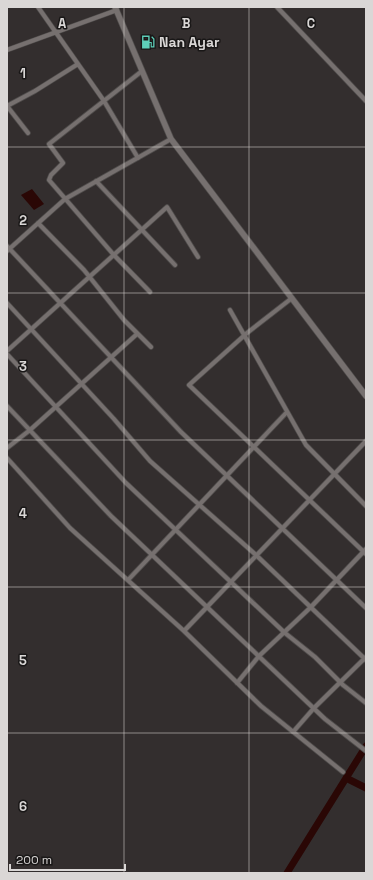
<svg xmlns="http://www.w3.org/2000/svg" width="373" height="880" viewBox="0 0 373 880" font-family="'Space Grotesk',sans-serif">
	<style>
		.water { fill: #2a0705 }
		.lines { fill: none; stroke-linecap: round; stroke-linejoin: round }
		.river { stroke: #2a0705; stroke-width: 7 }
		.street-casing { stroke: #504d4c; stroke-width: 5.5 }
		.secondary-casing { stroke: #504d4c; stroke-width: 7 }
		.street { stroke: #76706f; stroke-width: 4 }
		.secondary { stroke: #76706f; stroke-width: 5.5 }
		.grid { fill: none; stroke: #dad7d6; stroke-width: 1; stroke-opacity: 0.55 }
		.labels { text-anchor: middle; stroke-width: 3; stroke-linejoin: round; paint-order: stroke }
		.poi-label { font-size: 14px; font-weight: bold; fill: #dad7d6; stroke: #191717; text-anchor: start }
		.grid-label { font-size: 13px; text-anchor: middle; font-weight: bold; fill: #dad7d6; stroke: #191717; stroke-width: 3; stroke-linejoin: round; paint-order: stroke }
	</style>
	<rect width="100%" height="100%" fill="#332e2e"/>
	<path class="water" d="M32 189 44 204 34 210 21 195Z"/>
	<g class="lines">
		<path class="river" d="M346 778 366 788
			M287 873 366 746"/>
		<g class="street-casing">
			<path id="street" d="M38 7 104 101 138 158
				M277 7 366 101
				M7 50 117 10
				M142 71 49 144 63 163 51 175 49 180 113 254 150 292
				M7 106 35 91 78 64
				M7 106 28 133
				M96 181 175 265
				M38 223 84 270 124 320 151 347
				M7 246 181 432 366 608
				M7 251 65 199 171 139
				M292 298 247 333 189 385 366 554
				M7 303 114 419 150 461 256 555 366 660
				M230 310 306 445 366 506
				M7 351 167 207 198 257
				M7 354 126 483 285 633 315 657 343 685 366 703
				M7 406 111 516 325 719 366 751
				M7 448 30 430 137 334
				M7 458 70 528 184 631 261 706 343 772
				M128 580 286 413
				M184 631 366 441
				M237 683 259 656 311 607 366 549
				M293 732 314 708 366 657"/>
		</g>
		<g class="secondary-casing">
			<path id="secondary" d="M115 7 171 139 366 396"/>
		</g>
		<use href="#street" class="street"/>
		<use href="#secondary" class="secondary"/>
	</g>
	<path class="grid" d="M124 7V873M249 7V873M7 147H366M7 293H366M7 440H366M7 587H366M7 733H366"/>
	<defs>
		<g id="fuel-bare" transform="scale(1.08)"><path d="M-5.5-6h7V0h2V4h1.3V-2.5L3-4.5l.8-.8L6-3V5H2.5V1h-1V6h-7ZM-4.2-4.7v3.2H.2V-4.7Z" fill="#5eceb8" stroke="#191717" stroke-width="2.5" paint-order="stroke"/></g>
	</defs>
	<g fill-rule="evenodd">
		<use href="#fuel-bare" x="148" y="42"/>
	</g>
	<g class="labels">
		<g class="poi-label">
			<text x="159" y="47">Nan Ayar</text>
		</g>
	</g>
	<g class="grid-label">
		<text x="62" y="28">A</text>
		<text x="186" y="28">B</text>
		<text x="311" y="28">C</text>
		<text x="23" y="78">1</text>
		<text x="23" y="225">2</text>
		<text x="23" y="371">3</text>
		<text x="23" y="518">4</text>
		<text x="23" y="665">5</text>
		<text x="23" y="811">6</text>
	</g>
	<rect width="373" height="880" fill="none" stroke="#dad7d6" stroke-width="16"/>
	<path d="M10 864v6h115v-6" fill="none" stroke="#dad7d6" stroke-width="2"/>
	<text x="16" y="864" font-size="12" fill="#dad7d6" stroke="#191717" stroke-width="3" paint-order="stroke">200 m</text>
</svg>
